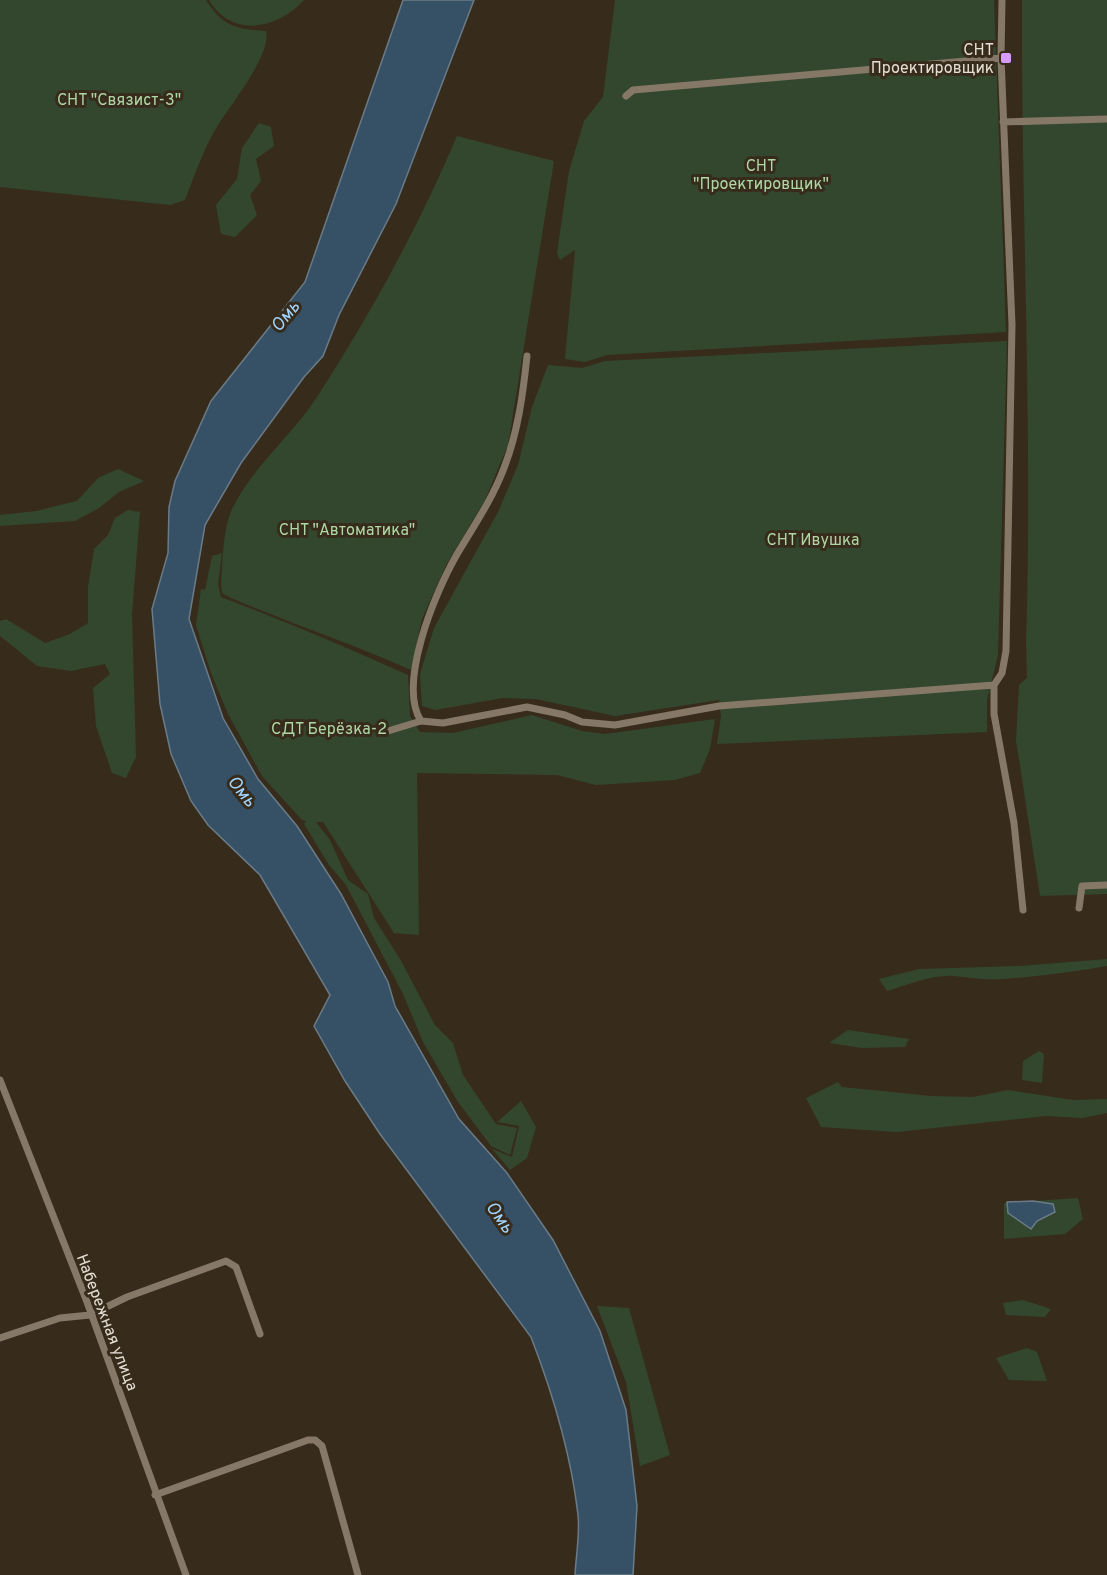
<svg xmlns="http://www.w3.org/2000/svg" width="1107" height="1575" viewBox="0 0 1107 1575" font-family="Overpass,sans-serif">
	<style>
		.green { fill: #33472f; fill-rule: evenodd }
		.water { fill: #365166; stroke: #6a7b87; stroke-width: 1.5 }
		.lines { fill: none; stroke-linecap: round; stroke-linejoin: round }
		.minor { stroke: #867867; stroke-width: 7 }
		.poi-dot { fill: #d79bf9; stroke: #372b1c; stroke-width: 2 }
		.labels { text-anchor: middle; stroke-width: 6; stroke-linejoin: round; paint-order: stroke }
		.poi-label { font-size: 16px; fill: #e5ded4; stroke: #372b1c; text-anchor: end }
		.park-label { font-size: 16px; fill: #afd7a6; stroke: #372b1c }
		.street-label { font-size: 16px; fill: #e5ded4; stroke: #372b1c }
		.water-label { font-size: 18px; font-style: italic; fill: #a0d4fd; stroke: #372b1c }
	</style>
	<rect width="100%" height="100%" fill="#372b1c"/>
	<path class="green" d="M0 0H206C223 27 236 29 266 31 272 56 227 108 214 132 202 153 194 177 185 200L170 205 0 187Z
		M209 0H304C278 29 232 39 209 0Z
		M615 0H994L1006 332 607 355 585 362 565 359 575 250 560 260 557 253 569 171 584 121 603 97Z
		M1022 0H1107V894L1040 896 1016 740 1019 685 1027 678 1026 643C1033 429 1021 214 1022 0Z
		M259 123 271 127 274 146 256 159 261 181 250 195 257 215 235 237 221 234 216 205 237 179 242 148Z
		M457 136 554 161 508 445 484 502 446 565 422 619 411 670C351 643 289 623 229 597L222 593 221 581C223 559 223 529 232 509 252 467 292 436 317 397 370 315 419 226 457 136Z
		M1007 341 998 655 987 700V732L717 744 721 716 719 700 615 716 536 699 503 698 435 710 422 706 420 674 434 628 498 512 518 465 532 407 548 365 582 368 605 361Z
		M118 469 144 481 119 492 99 508 75 521 0 526V515L36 511 77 501 98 478Z
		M128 510 140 512 132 615 136 757 126 778 112 773 96 726 93 688 110 674 105 664 71 671 37 666 0 636V621L6 619 45 643 70 634 88 623V587L94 549 108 535 115 518Z
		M222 553 218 584 221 597C284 621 346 647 408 675L410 716 420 732 453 733 532 715 582 731 605 734 715 719 710 749 700 773 675 780 596 785 557 775 417 773 419 935 394 933 323 822H316L330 840 348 880 368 894 374 918 400 959 435 1025 453 1043 463 1075 496 1124 517 1128 510 1155 491 1146 458 1102 423 1042 403 994 346 885 329 865 304 824 306 821 302 820 262 776 228 714 211 673 196 625 201 589 205 590 212 556Z
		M1107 959V966C1072 972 1037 977 1001 979 985 980 971 978 955 976 933 974 908 985 887 991L879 979 919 969 1020 966Z
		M848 1030 909 1039 905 1047 862 1048 829 1043Z
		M1039 1051 1044 1054 1042 1083 1022 1080 1023 1061Z
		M838 1082 842 1087 931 1096 973 1097 1008 1090 1073 1100 1107 1099V1113L1082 1118 1045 1116 897 1132 821 1127 806 1098Z
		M521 1101 536 1127 527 1158 510 1170 492 1149 512 1157 519 1126 497 1122Z
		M1078 1198 1083 1219 1065 1234 1004 1239V1203ZM1033 1201 1053 1204 1055 1212 1036 1221 1031 1229 1009 1213Z
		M1023 1300 1051 1309 1045 1317 1006 1315 1003 1303Z
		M597 1306 629 1308 670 1455 640 1466 626 1382Z
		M1027 1348 1037 1352 1047 1381 1009 1380 996 1358Z"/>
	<path class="water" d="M403 0H474L396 204 339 315 323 356 304 377 241 463 205 525 189 619 223 718 258 779 297 826 341 894 388 982 395 1006 459 1119 507 1173 553 1240 600 1331 626 1410 637 1506 633 1575H575C576 1556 580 1534 578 1515 571 1454 553 1394 531 1337L380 1134 345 1081 314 1026 330 995 260 875 208 825 191 801 171 754 160 704 152 609 168 553 169 507 175 481 211 401 305 282Z
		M1033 1201 1053 1204 1055 1212 1037 1221 1031 1229 1008 1213 1007 1202Z"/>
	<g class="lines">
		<path class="minor" d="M1002 0 1001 58 1012 325 1006 651 1002 673 994 685V714L1014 823 1023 910
			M626 96 633 90 1001 58
			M1003 122 1107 119
			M421 721C397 684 435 593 456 556 473 527 492 500 504 468 518 432 523 394 527 356
			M388 731 421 721 443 723 527 707 565 715 582 722 615 725 719 706 994 685
			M1079 908 1082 886 1107 885
			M0 1080 87 1302 186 1575
			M0 1338 60 1318 90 1315 127 1297 226 1261 236 1267 260 1334
			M155 1495 308 1440H315L322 1446 358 1575"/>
	</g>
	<rect class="poi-dot" x="1000" y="52" width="12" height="12" rx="3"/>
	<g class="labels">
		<g class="poi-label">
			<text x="994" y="55">СНТ<tspan x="994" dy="18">Проектировщик</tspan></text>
		</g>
		<g class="park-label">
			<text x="119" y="105">СНТ "Связист-3"</text>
			<text x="761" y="171">СНТ<tspan x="761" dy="18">"Проектировщик"</tspan></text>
			<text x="347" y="535">СНТ "Автоматика"</text>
			<text x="813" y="545">СНТ Ивушка</text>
			<text x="329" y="734">СДТ Берёзка-2</text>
		</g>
		<g class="street-label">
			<text transform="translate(108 1322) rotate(69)" y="6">Набережная улица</text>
		</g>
		<g class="water-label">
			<text transform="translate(285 316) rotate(-50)" y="6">Омь</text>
			<text transform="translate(242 791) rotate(51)" y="6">Омь</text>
			<text transform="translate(500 1217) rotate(55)" y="6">Омь</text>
		</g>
	</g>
</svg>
